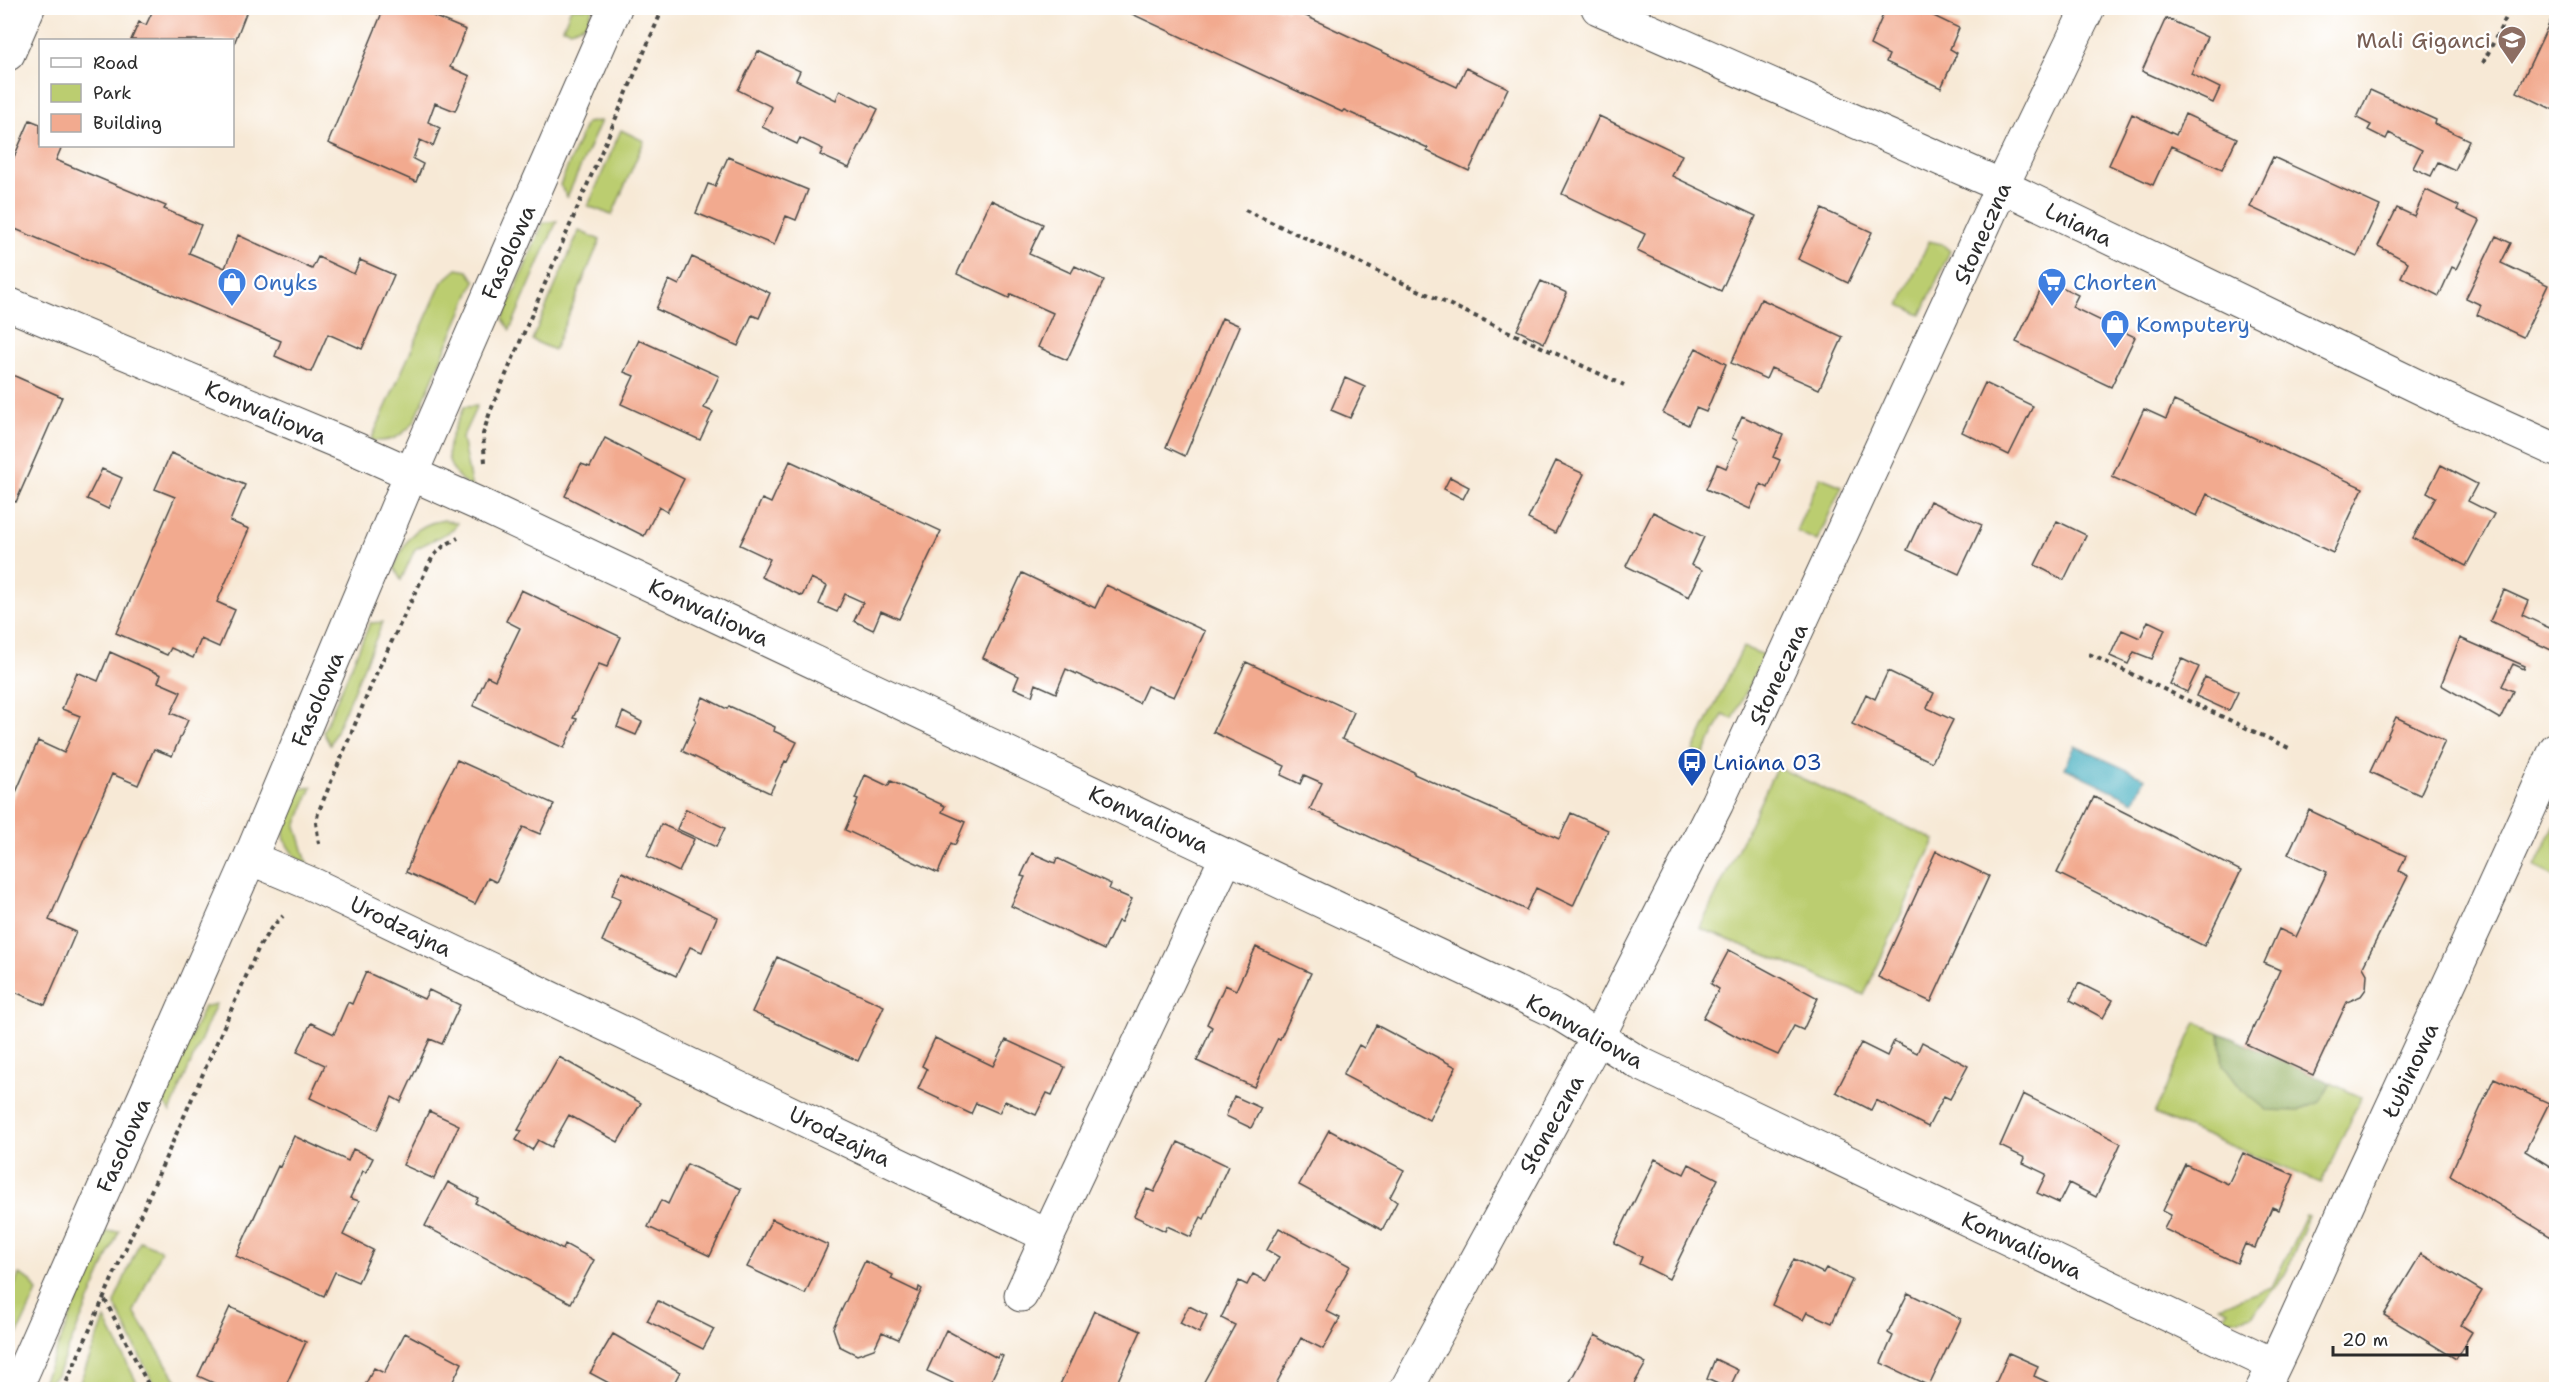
<svg xmlns="http://www.w3.org/2000/svg" width="2564" height="1397" viewBox="0 0 2564 1397" font-family="'Shantell Sans',sans-serif">
	<style>
		.green { fill: #bbcd70; stroke: #737c4e; stroke-width: 1.5 }
		.forest { fill: #94b062; stroke: #606e46; stroke-width: 1.5 }
		.water { fill: #3eabbd; stroke: #346b74; stroke-width: 1.5 }
		.building { fill: #f2aa8f }
		.lines { fill: none; stroke-linecap: round; stroke-linejoin: round }
		.street-casing { stroke: #4a4845; stroke-width: 35 }
		.path { stroke: #4a4845; stroke-width: 4; stroke-dasharray: 4.5 4.5; stroke-linecap: butt }
		.street { stroke: #fff; stroke-width: 33 }
		.labels { text-anchor: middle; stroke-width: 4.5; stroke-linejoin: round; paint-order: stroke }
		.education-label { font-size: 22px; fill: #785e54; stroke: #fff; text-anchor: end }
		.street-label { font-size: 22px; fill: #2b2b2b; stroke: #fff }
		.shop-label { font-size: 22px; fill: #366cbe; stroke: #fff; text-anchor: start }
		.transit-label { font-size: 22px; fill: #164399; stroke: #fff; text-anchor: start }
	</style>
	<rect width="100%" height="100%" fill="#fff"/>
	<filter id="ink" filterUnits="userSpaceOnUse"><feTurbulence type="fractalNoise" baseFrequency=".0167" numOctaves="2"/><feDisplacementMap in="SourceGraphic" scale="12" xChannelSelector="R" yChannelSelector="G"/><feConvolveMatrix kernelMatrix="1 2 1 2 8 2 1 2 1" color-interpolation-filters="sRGB"/></filter>
	<filter id="wash" filterUnits="userSpaceOnUse"><feTurbulence type="fractalNoise" baseFrequency=".008" numOctaves="4" result="noise"/><feDisplacementMap in="SourceGraphic" scale="24" xChannelSelector="R" yChannelSelector="G"/><feGaussianBlur stdDeviation="1.35" result="paint"/><feColorMatrix in="noise" values="0 0 0 0 0 0 0 0 0 0 0 0 0 0 0 0 0 1.4 0 .05"/><feComposite in="paint" operator="in"/></filter>
	<g filter="url(#wash)">
		<rect width="100%" height="100%" fill="#f7e9d6"/>
		<path class="green" d="M571 8H593L586 24 571 30 563 28Z
			M601 121 567 197 560 185 586 123Z
			M621 130 644 141 612 215 588 206Z
			M557 221 510 330 503 319 543 223Z
			M579 231 600 240 554 350 532 340Z
			M1929 241 1942 244 1950 251 1921 315 1900 305Z
			M457 269 468 271 475 281 414 422C402 436 390 444 371 440L442 282Z
			M477 406 462 438 472 489C435 462 448 443 464 407Z
			M1820 477 1842 486 1817 541 1796 531Z
			M444 520 457 523 453 530 415 549 401 580 394 568C405 541 412 525 444 520Z
			M383 622 330 745 323 732 370 623Z
			M1743 647 1764 655 1733 719 1723 715 1703 756 1693 751Z
			M1777 767 1935 840 1864 995 1700 928Z
			M312 787 296 826 308 866C271 841 284 823 298 789Z
			M2556 822V877L2535 867Z
			M216 1004 170 1112 162 1100 204 1007Z
			M2196 1022 2220 1033 2223 1065 2298 1111 2320 1102 2331 1083 2361 1097 2321 1183 2154 1114Z
			M2306 1215 2309 1216 2285 1275 2252 1315 2237 1319 2221 1320 2228 1310 2219 1306 2272 1287Z
			M119 1231 57 1375 50 1381 43 1382 106 1232Z
			M140 1241 161 1250 134 1312 182 1389H156L115 1305 116 1298Z
			M19 1274 30 1280 37 1292 8 1355V1303Z
			M105 1319 140 1389H77Z"/>
		<path class="forest" d="M2220 1033 2331 1083 2320 1102 2298 1111 2267 1110 2242 1090 2223 1065Z"/>
		<path class="water" d="M2075 746 2145 778 2134 801 2065 768Z"/>
		<g id="blocks">
			<path class="building" d="M154 8H248L232 49V40H131L139 22 146 25Z
				M384 8H414L466 30 450 67 470 76 455 111 435 103 428 122 440 128 433 146 420 140 413 159 423 164 416 182 328 143Z
				M1135 8H1282L1288 10 1289 8 1457 87 1466 68 1508 88 1469 171 1427 151 1428 148 1344 110 1342 112 1132 14Z
				M1886 8H1917L1959 28 1950 49 1957 53 1941 88 1886 62 1889 55 1870 45Z
				M2556 9V111L2517 92Z
				M2166 18 2207 37 2191 74 2220 88 2213 103 2142 71Z
				M758 51 800 71 796 80 836 100 840 90 878 109 849 168 820 155 823 149 800 138 797 144 762 127 772 107 738 90Z
				M2370 90 2436 120 2435 124 2469 140 2455 170 2438 162 2431 176 2413 168 2422 150 2389 133 2386 139 2368 130 2371 125 2357 118Z
				M2132 114 2176 135 2185 114 2237 138 2222 169 2171 146 2153 185 2109 165Z
				M1599 116 1682 155 1672 176 1756 216 1721 291 1637 251 1645 234 1562 194Z
				M30 120 40 124V146H62L56 160 166 206 164 209 201 225 189 253 225 268 238 235 312 269 318 257 354 274 360 260 394 275 362 349 328 334 311 372 275 356 281 341 8 226V213L13 199 8 197V171Z
				M728 157 808 190 796 220 786 216 774 245 696 213 708 184 715 186Z
				M2273 157 2380 206 2357 256 2250 207Z
				M2426 190 2459 206 2457 210 2480 221 2456 269 2452 267 2439 296 2401 277 2408 262 2378 246 2397 208 2414 216Z
				M991 200 1043 224 1029 254 1071 273 1075 266 1104 280 1067 360 1038 347 1053 313 1011 294 1009 298 957 274Z
				M1822 209 1872 232 1848 283 1798 259Z
				M2496 236 2511 243 2501 263 2548 285 2523 337 2477 315 2481 305 2466 298Z
				M692 257 770 293 759 318 752 315 738 346 656 309 669 280 679 285Z
				M2046 279 2078 295 2072 307 2135 337 2111 387 2016 342Z
				M1541 281 1567 293 1544 343 1517 330Z
				M1761 299 1843 337 1819 389 1771 368 1766 379 1731 363Z
				M1222 318 1240 326 1185 456 1166 447Z
				M639 340 719 376 704 408 713 412 700 440 621 404 634 376 624 372Z
				M1696 348 1726 364 1706 412 1696 408 1688 425 1663 413Z
				M8 373 62 397 16 502 8 499Z
				M1345 378 1365 387 1350 418 1331 410Z
				M1985 383 2033 406 2009 455 1962 432Z
				M2174 401 2363 488 2333 553 2207 494 2197 516 2112 477 2144 409 2166 419Z
				M1742 416 1783 435 1773 457 1780 460 1768 488 1761 484 1750 509 1706 489 1717 464 1726 468 1738 441 1732 438Z
				M605 438 684 479 667 512 659 507 644 536 565 496 581 464 590 467Z
				M171 453 245 485 230 521 249 529 217 602 235 610 219 647 201 639 193 658 171 648 167 655 116 633 175 497 155 489Z
				M790 461 941 531 899 619 881 611 873 630 854 621 863 602 845 594 837 612 819 604 827 586 811 578 802 596 761 577 770 559 740 545 762 499 771 503Z
				M1556 461 1584 474 1555 533 1528 519Z
				M2441 465 2477 484 2468 501 2494 514 2466 566 2413 538 2436 497 2427 492Z
				M102 469 122 478 108 509 87 499Z
				M1450 477 1469 487 1463 499 1444 489Z
				M1930 501 1982 525 1959 574 1907 550Z
				M1653 512 1704 537 1691 565 1702 570 1689 597 1626 566Z
				M2057 521 2086 535 2064 580 2035 565Z
				M1022 573 1095 608 1106 585 1205 631 1174 697 1147 686 1139 703 1066 669 1056 693 1036 684 1032 696 1014 688 1019 676 983 658Z
				M521 590 621 637 607 667 599 664 573 718 577 719 564 748 473 706 487 676 495 680 520 628 506 621Z
				M2504 590 2528 601 2522 615 2556 631V638L2551 650 2490 621Z
				M2148 621 2165 629 2152 659 2134 652 2128 664 2110 656 2122 630 2140 638Z
				M2460 638 2525 666 2524 669 2513 664 2502 686 2513 691 2500 719 2441 685Z
				M110 652 161 675 158 682 181 692 171 713 188 720 172 756 154 749 138 785 112 774 49 920 76 932 45 1005 8 989V811L38 741 64 753 80 716 62 709 77 672 98 681Z
				M2182 659 2199 667 2187 692 2170 684Z
				M1246 662 1354 712 1342 739 1414 772V774L1559 839 1571 813 1608 830 1573 906 1536 888 1526 910 1310 809 1322 783 1304 775 1300 784 1281 775 1285 766 1213 732Z
				M1888 671 1934 693 1927 708 1953 720 1932 762 1852 724 1866 694 1875 699Z
				M2205 677 2238 692 2229 711 2196 696Z
				M703 697 727 709 729 706 775 727 774 731 797 742 787 762 785 761 770 793 682 751 696 720 694 718Z
				M623 712 642 722 636 735 617 727Z
				M2396 717 2445 741 2420 795 2370 772Z
				M457 760 554 804 540 834 523 827 496 882 488 878 475 904 406 872 429 814Z
				M865 775 888 786 891 781 945 806 942 812 965 822 955 845 951 843 938 873 845 830 858 800 855 799Z
				M2094 797 2241 871 2204 946 2057 873Z
				M686 809 725 828 716 847 677 829Z
				M2309 810 2406 856 2399 871 2408 876 2363 967 2367 974 2366 989 2361 996 2347 1002 2313 1075 2246 1044 2280 970 2264 963 2279 929 2296 937 2327 872 2288 854Z
				M661 824 694 839 679 872 647 856Z
				M1936 851 1989 876 1931 1002 1878 977Z
				M1032 853 1055 863 1057 858 1111 884 1109 889 1132 899 1121 922 1118 921 1104 950 1011 906 1025 877 1021 876Z
				M622 872 717 917 702 952 690 947 676 976 602 941 621 899 612 895Z
				M1256 947 1311 973 1280 1039 1278 1038 1254 1087 1197 1061 1212 1027 1207 1024 1225 985 1236 990Z
				M1729 950 1818 998 1803 1030 1794 1026 1778 1055 1738 1037 1703 1018 1719 989 1711 984Z
				M777 957 884 1006 858 1061 752 1012Z
				M366 972 424 999 429 990 460 1005 442 1044 430 1039 401 1102 392 1097 377 1130 310 1098 325 1065 297 1052 311 1023 334 1034 348 1002 352 1004Z
				M2079 983 2113 1000 2103 1018 2070 1000Z
				M1376 1025 1456 1067 1429 1120 1343 1075 1359 1045 1364 1048Z
				M935 1038 993 1066 1006 1040 1065 1067 1052 1095 1047 1093 1036 1115 1005 1101 999 1113 976 1103 971 1114 918 1089 927 1069 922 1066Z
				M1894 1041 1917 1053 1922 1042 1968 1066 1950 1099 1944 1096 1928 1127 1876 1100 1871 1110 1836 1092 1861 1043 1887 1056Z
				M559 1057 641 1103 618 1142 569 1115 551 1147 538 1140 532 1150 516 1140 522 1131 518 1130Z
				M2494 1078 2549 1103 2525 1151 2556 1170V1240L2450 1175Z
				M2023 1094 2121 1143 2096 1197 2069 1183 2059 1203 2037 1193 2046 1174 2023 1163 2025 1158 2000 1146Z
				M1234 1096 1261 1108 1251 1128 1226 1116Z
				M429 1111 459 1125 434 1179 403 1165Z
				M1329 1130 1404 1170 1390 1197 1397 1202 1382 1230 1299 1185Z
				M294 1136 348 1161 353 1149 373 1158 366 1172 363 1171 350 1198 359 1201 343 1235 373 1250 358 1282 335 1272 324 1296 236 1256 278 1166 280 1167Z
				M1178 1142 1228 1166 1204 1219 1201 1217 1191 1237 1167 1226 1165 1231 1134 1216 1147 1189 1154 1192Z
				M2243 1153 2294 1175 2279 1210 2272 1207 2255 1248 2245 1244 2237 1263 2164 1229 2171 1215 2163 1211 2185 1164 2228 1184Z
				M1655 1159 1684 1174 1689 1164 1718 1179 1669 1279 1639 1264 1642 1257 1614 1243Z
				M687 1164 741 1189 710 1256 648 1227 661 1200 668 1204Z
				M448 1182 478 1198 475 1203 563 1250 565 1244 594 1260 571 1303 425 1226Z
				M772 1219 828 1245 805 1294 747 1267Z
				M1279 1228 1350 1266 1326 1311 1340 1318 1323 1349 1301 1338 1275 1386 1281 1389H1200L1235 1325 1221 1318 1239 1281 1247 1285 1253 1274 1266 1281 1279 1257 1267 1250Z
				M2421 1254 2482 1291 2461 1325 2472 1332 2456 1359 2384 1315Z
				M1794 1259 1823 1273 1826 1268 1852 1280 1832 1323 1807 1312 1803 1320 1772 1305Z
				M865 1261 893 1275 891 1279 918 1292 919 1287 922 1289 898 1339 882 1332 874 1349 857 1355 839 1346 833 1328Z
				M1908 1293 1961 1319 1929 1386 1881 1363 1893 1336 1888 1333Z
				M658 1301 714 1329 703 1349 647 1321Z
				M1189 1306 1207 1315 1199 1333 1180 1323Z
				M230 1307 306 1342 284 1389H227L198 1376Z
				M1094 1311 1141 1331 1114 1389H1058Z
				M946 1330 997 1358 999 1354 1003 1356 987 1389H950L953 1383 927 1371Z
				M405 1333 462 1363 449 1389H363L374 1368 384 1373Z
				M613 1334 680 1372 673 1385 681 1389H605L609 1383 590 1373Z
				M1595 1335 1646 1363 1631 1389H1566Z
				M2009 1353 2038 1366 2034 1376 2060 1388 2059 1389H1993Z
				M1715 1359 1738 1370 1729 1389 1707 1379Z"/>
		</g>
	</g>
	<g filter="url(#ink)">
		<use href="#blocks" fill-opacity="0" stroke="#4a4845" stroke-width="1.5"/>
		<g class="lines">
			<g class="street-casing">
				<path id="street" d="M1598 8 2002 186 2446 400 2556 450
					M8 54 28 8
					M8 304 358 450 481 505 1555 1011 1639 1063 2274 1365
					M250 858 314 885 1048 1236 1227 856
					M1021 1295 1048 1236
					M15 1390 250 858 411 474 615 8
					M1406 1390 1597 1039 1717 803 2002 186 2088 8
					M2262 1390C2298 1318 2329 1243 2363 1170 2428 1030 2493 890 2556 749"/>
			</g>
			<path class="path" d="M2483 63 2511 8
				M1245 210 1624 385
				M485 462 483 434 490 412 663 8
				M2089 654 2291 749
				M1681 760 1691 765
				M319 844 316 823 318 813 376 674 433 556 445 545 458 538
				M105 1300 151 1390
				M63 1390 259 947 271 928 283 916"/>
			<use href="#street" class="street"/>
		</g>
	</g>
	<defs>
		<g id="school-pin" transform="scale(1.5)"><path d="M0 17L-7.5 6A9.5 9.5 0 1 1 7.5 6Z" fill="#8d6e63" stroke="#fff"/><path d="M0-5L7-2L0 1L-7-2ZM-4 1L0 2.5L4 1V4Q0 6-4 4Z" fill="#fff"/></g>
		<g id="shop-pin" transform="scale(1.5)"><path d="M0 17L-7.5 6A9.5 9.5 0 1 1 7.5 6Z" fill="#3f7fe0" stroke="#fff"/><path d="M-5-2.5h2.3a2.7 3.5 0 0 1 5.4 0H5L5.5 6h-11ZM-1.5-2.5h3a1.5 2.3 0 0 0-3 0Z" fill="#fff"/></g>
		<g id="supermarket-pin" transform="scale(1.5)"><path d="M0 17L-7.5 6A9.5 9.5 0 1 1 7.5 6Z" fill="#3f7fe0" stroke="#fff"/><path d="M-6-5.5h2.5l.6 2H6L4.5 2H-2.5L-4.4-4H-6ZM-1.5 3.2a1.3 1.3 0 1 0 .1 0ZM3 3.2a1.3 1.3 0 1 0 .1 0Z" fill="#fff"/></g>
		<g id="bus-pin" transform="scale(1.5)"><path d="M0 17L-7.5 6A9.5 9.5 0 1 1 7.5 6Z" fill="#1a4fb4" stroke="#fff"/><path d="M-5-6H5V4H4V6H2V4H-2V6H-4V4H-5ZM-3.5-4V0h7V-4ZM-3.5 1.2v1.5H-2V1.2ZM2 1.2v1.5H3.5V1.2Z" fill="#fff"/></g>
	</defs>
	<g fill-rule="evenodd">
		<use href="#school-pin" x="2512" y="40"/>
		<use href="#shop-pin" x="232" y="282"/>
		<use href="#supermarket-pin" x="2052" y="282"/>
		<use href="#shop-pin" x="2115" y="324"/>
		<use href="#bus-pin" x="1692" y="762"/>
	</g>
	<g class="labels">
		<g class="education-label">
			<text x="2491" y="48">Mali Giganci</text>
		</g>
		<g class="street-label">
			<text transform="translate(2079 224) rotate(26)" y="8">Lniana</text>
			<text transform="translate(1982 233) rotate(-66)" y="8">Słoneczna</text>
			<text transform="translate(508 252) rotate(-66)" y="8">Fasolowa</text>
			<text transform="translate(266 412) rotate(23)" y="8">Konwaliowa</text>
			<text transform="translate(709 612) rotate(25)" y="8">Konwaliowa</text>
			<text transform="translate(1778 674) rotate(-65)" y="8">Słoneczna</text>
			<text transform="translate(317 699) rotate(-67)" y="8">Fasolowa</text>
			<text transform="translate(1149 819) rotate(25)" y="8">Konwaliowa</text>
			<text transform="translate(401 926) rotate(26)" y="8">Urodzajna</text>
			<text transform="translate(1585 1031) rotate(29)" y="8">Konwaliowa</text>
			<text transform="translate(2410 1070) rotate(-65)" y="8">Łubinowa</text>
			<text transform="translate(1551 1124) rotate(-61)" y="8">Słoneczna</text>
			<text transform="translate(840 1136) rotate(26)" y="8">Urodzajna</text>
			<text transform="translate(123 1145) rotate(-66)" y="8">Fasolowa</text>
			<text transform="translate(2022 1245) rotate(25)" y="8">Konwaliowa</text>
		</g>
		<g class="shop-label">
			<text x="253" y="290">Onyks</text>
			<text x="2073" y="290">Chorten</text>
			<text x="2136" y="332">Komputery</text>
		</g>
		<g class="transit-label">
			<text x="1713" y="770">Lniana 03</text>
		</g>
	</g>
	<rect width="2564" height="1397" fill="none" stroke="#fff" stroke-width="30"/>
	<rect x="39" y="39" width="195" height="108" fill="#ffffff" stroke="#aaaaaa" stroke-width="1.5"/>
	<rect x="51" y="58" width="30" height="9" fill="#ffffff" stroke="#aaaaaa" stroke-width="1.5"/>
	<text x="93" y="69" font-size="18" fill="#2b2b2b">Road</text>
	<rect x="51" y="84" width="30" height="18" fill="#bbcd70" stroke="#aaaaaa" stroke-width="1.5"/>
	<text x="93" y="99" font-size="18" fill="#2b2b2b">Park</text>
	<rect x="51" y="114" width="30" height="18" fill="#f2aa8f" stroke="#aaaaaa" stroke-width="1.5"/>
	<text x="93" y="129" font-size="18" fill="#2b2b2b">Building</text>
	<path d="M2333 1346v9h134v-9" fill="none" stroke="#2b2b2b" stroke-width="3"/>
	<text x="2342" y="1346" font-size="18" fill="#2b2b2b" stroke="#ffffff" stroke-width="4.5" paint-order="stroke">20 m</text>
</svg>
